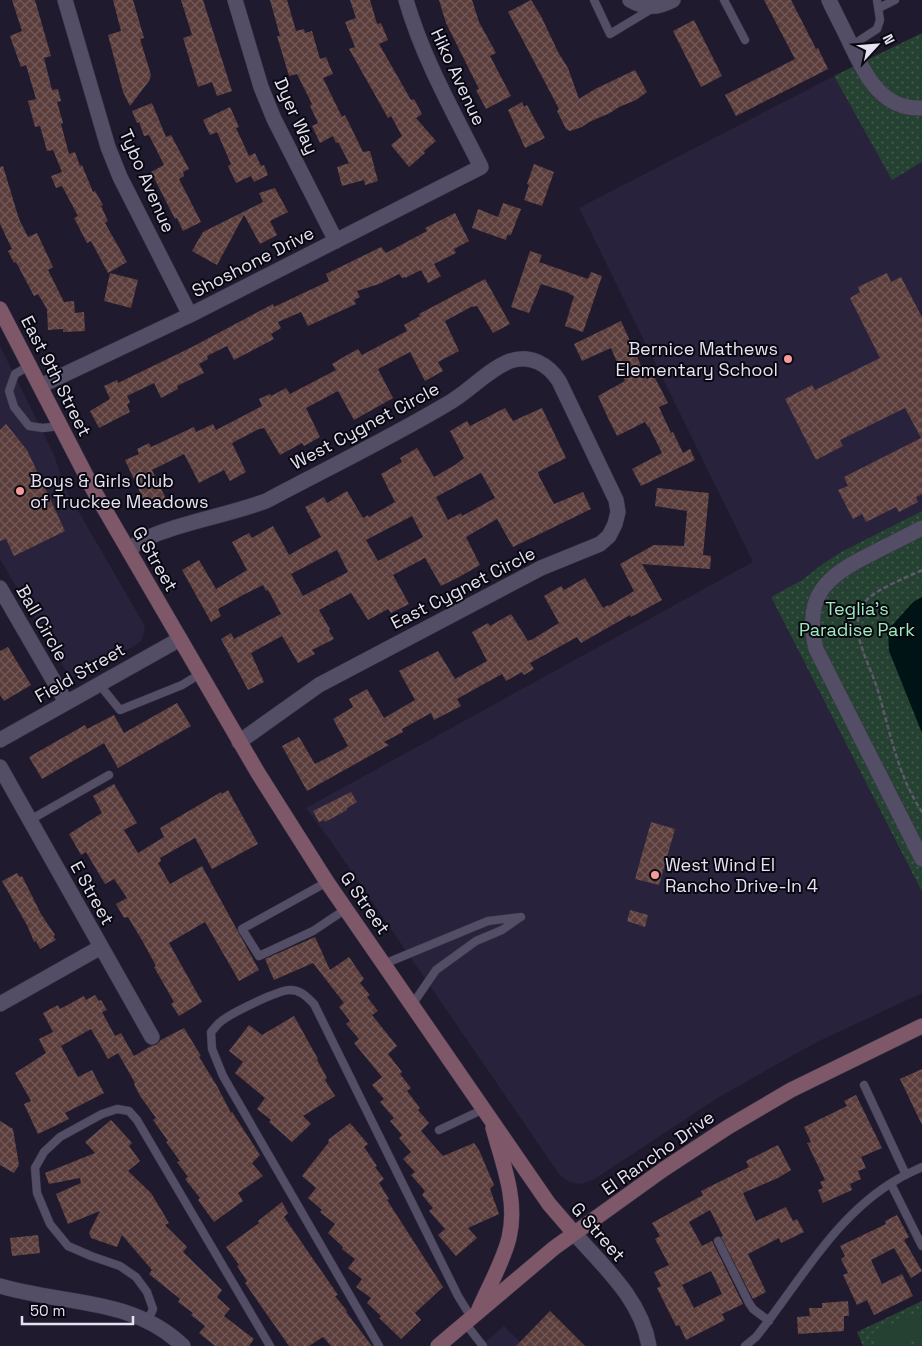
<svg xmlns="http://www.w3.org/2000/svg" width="922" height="1346" viewBox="0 0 922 1346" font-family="'Space Grotesk',sans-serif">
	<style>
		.built { fill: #29223c }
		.grass { fill: url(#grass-dots) }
		.pitch { fill: #254131 }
		.water { fill: #001415 }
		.building { fill: url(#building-cross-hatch); fill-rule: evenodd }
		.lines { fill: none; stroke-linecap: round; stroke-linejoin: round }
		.lane-casing { stroke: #3a3647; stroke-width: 9 }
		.street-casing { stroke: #3a3647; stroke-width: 16 }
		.secondary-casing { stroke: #3a3647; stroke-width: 16 }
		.path { stroke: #5c576b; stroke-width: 2.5; stroke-dasharray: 5 2.5; stroke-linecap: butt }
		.lane { stroke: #534d65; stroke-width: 8 }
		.street { stroke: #534d65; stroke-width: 15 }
		.secondary { stroke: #7e5868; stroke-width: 15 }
		.poi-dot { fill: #f59b98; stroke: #090710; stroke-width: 2 }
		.labels { text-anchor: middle; stroke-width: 4; stroke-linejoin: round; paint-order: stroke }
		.street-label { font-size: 18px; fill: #e5e2f1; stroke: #090710 }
		.poi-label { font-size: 18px; fill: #e5e2f1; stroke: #090710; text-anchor: start }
		.park-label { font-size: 18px; fill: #9decbd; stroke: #090710 }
	</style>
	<defs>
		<pattern id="grass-dots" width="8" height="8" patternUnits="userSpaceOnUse" patternTransform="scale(1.25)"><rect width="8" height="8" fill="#254131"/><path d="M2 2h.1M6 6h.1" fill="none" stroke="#445c4f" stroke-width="1.8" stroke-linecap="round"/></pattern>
		<pattern id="building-cross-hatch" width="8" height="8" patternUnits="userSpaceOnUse" patternTransform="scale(1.25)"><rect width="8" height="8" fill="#5b3e3c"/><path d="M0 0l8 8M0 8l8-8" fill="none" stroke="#725a59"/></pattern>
	</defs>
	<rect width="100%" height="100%" fill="#201a2f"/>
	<path class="built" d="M834 76 892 179 922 162V511L841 552 824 563 802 580 771 597 922 892V993L817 1042 719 1097 596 1178 588 1182 579 1184 569 1182 559 1174 330 840 306 808 753 562 579 208Z
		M0 346 54 455 65 488 143 623 145 629 141 641 137 644 79 678 70 676 66 671 0 559Z
		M504 1326 524 1346H481Z"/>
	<path class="grass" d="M922 33V162L892 180 834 76Z
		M922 511V892L771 597 802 580 824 563 841 552Z
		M922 1301V1346H863L857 1332Z"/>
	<path class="pitch" d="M919 1311 922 1318V1337L904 1346H877L871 1334Z"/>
	<path class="water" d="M922 597V733L889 651 888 630 913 602Z"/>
	<path class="building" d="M12 0H35L51 56 44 58 52 90 58 89 61 101 57 102 63 123 61 124 69 154 75 152 80 166 82 165 93 192 95 191 103 205 101 206 108 221 105 223 127 262 108 273 91 241 87 243 74 218 78 216 62 186 56 188 51 176 62 172 53 150 47 151 40 126 35 127 28 101 36 99 26 65 21 67 10 36 22 31Z
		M113 0H133L144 38 140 39 151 75 149 81 130 106 123 92 108 35 121 31Z
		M181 0H203L232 91 217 96 212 82 198 87 183 38 192 35Z
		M270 0H287L296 31 304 29 305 33 312 31 320 59 326 57 333 74 323 78 342 117 345 115 363 152 370 151 378 181 365 185 364 180 342 186 337 167 349 163 338 142 336 143 333 136 320 143 312 126 318 123 310 106 312 104 297 74 289 76 277 36H280Z
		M350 0H370L377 24 381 23 388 40 379 44 411 100 414 99 422 114 416 118 436 141 424 151 425 153 409 167 391 145 402 136 391 116 388 118 349 49 355 47 345 22 356 18Z
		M439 0H472L479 22 496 53 490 56 511 96 486 109 476 90 479 89 446 23Z
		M531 0 541 16 558 52 568 68 579 99 595 89 635 70 647 92 636 100 619 107 610 113 589 122 582 127 570 131 566 129 557 111 559 109 508 12Z
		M764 0H791L816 49 818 48 828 69 736 116 725 95 795 59Z
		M694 20 722 76 701 87 673 31Z
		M522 102 524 107 527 105 545 138 525 148 508 110Z
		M152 103 166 137 171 135 189 169 183 172 184 176 179 179 201 222 183 231 177 218 175 219 151 172 164 165 149 135 144 136 139 122 137 123 132 111Z
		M230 107 239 127 236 128 249 156 255 153 261 166 264 165 268 175 254 182 251 176 236 183 228 166 231 164 217 132 210 135 203 120Z
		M534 164 554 172 542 206 524 200 529 185 527 184Z
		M3 166 19 219 28 237 37 233 53 267 48 270 64 302 74 301 75 313 84 312 85 331 63 332V329L48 330 47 309 38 294 34 296 16 262 14 263 8 251 12 249 0 224V167Z
		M275 188 288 212 270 221 277 235 260 244 244 215 217 265 192 251 203 232 263 202 259 193Z
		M503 203 521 209 511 235H507L506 240 472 228 478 209 498 217Z
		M455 213 469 241 454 249 456 253 434 264 441 276 428 283 421 270 405 278V277L402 278 399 274 379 284 357 291 360 297 354 300 356 304 308 326 301 312 278 322 281 328 271 334 274 339 234 360 227 346 207 356 208 359 199 364 204 373 177 386 178 389 161 398 154 383 127 396 130 402 127 405 130 412 99 428 90 411 110 399 104 386 117 380 118 383 192 347 273 304 274 307 329 281 326 274 381 247 386 253 427 231 425 228Z
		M530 251 542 255 539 262 588 279 591 272 602 276 583 332 565 326 574 296 569 294V293L541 284 529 313 511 307Z
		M110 273 138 280 131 308 104 301Z
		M887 273 891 282 901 277 922 317V494L916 497 918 502 899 512 896 507 866 522 862 514 853 519 838 490 848 486 844 477 921 438 905 408 840 440 843 446 816 460 785 399 812 385 815 390 880 358 850 298 860 292 858 287Z
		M485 279 510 324 493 333 477 306 471 307 445 321 459 351 438 362 443 371 425 381 410 352 378 369 393 398 354 420 338 391 306 408 320 437 304 446 302 443 280 455 264 428 259 429 232 443 246 472 230 481 224 470 199 483 184 454 152 470 166 499 149 507 148 505H146L125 460 139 454 137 449 149 443 151 447 194 427 196 432 213 424 216 430 262 406 259 399 270 394 271 396 286 388 290 394 336 370 332 364 347 355 358 349 362 355 407 331 404 325 420 316 419 314Z
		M621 321 647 379 654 376 668 403 659 407 671 433 673 432 683 453 690 449 695 460 641 486 632 469 662 453 649 427H648L645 422 617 436 608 418 598 396 625 381 611 348 582 361 574 344Z
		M505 408 513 421 542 408 566 458 538 472 540 478 554 504 583 492 591 509 513 547 497 519 466 537 480 565 459 577 441 586 425 558 393 575 409 604 391 613 388 609 368 620 351 593 319 610 330 629 329 631 334 639 312 650 315 654 298 663 282 636 251 653 264 682 248 690 221 639 231 633 234 639 281 614 268 590 266 591 263 585 243 595 218 609 221 616 211 622 182 570 199 560 216 589 247 570 232 542 249 533 252 538 273 526 289 555 321 537 305 507 324 497 327 503 347 491 363 518 368 515 369 517 395 502 381 474 402 462 400 458 417 448 434 477 455 465 464 458 450 431 467 421 470 426ZM481 473 495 498 462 516 461 513 448 520 436 497ZM412 516 423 537 378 561 366 540ZM337 550 348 572 303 596 291 574Z
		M6 424 27 450 65 531 14 556 6 539 0 541V430Z
		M657 488 709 493 703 555 711 556 710 569 642 564 662 600 631 617 630 615 581 643 577 637 530 663 534 669 524 675 522 672 506 681 502 674 482 685 457 699 461 706 434 720 431 713 402 729 403 732 384 742 389 745 307 791 282 746 299 737 315 764 342 750 348 746 333 719 353 707 349 699 367 689 384 718 415 700 399 671 438 651 455 679 487 661 472 632 488 623 490 626 511 614 528 641 533 639 559 623 544 596 561 586 564 590 585 578 603 608 608 605 609 606 634 591 620 564 654 545 684 546 687 511 655 506Z
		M8 647 31 685 4 701 0 695V651Z
		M177 703 191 726 118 768 104 743 42 779 29 757 85 725 87 729 114 715 124 733Z
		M114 784 137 823 124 830 138 853 164 837 160 828 221 792 222 794 228 790 258 844 212 869 195 838 160 858 161 861 158 863 170 884 202 866 259 970 239 981 205 922 169 943 202 1002 179 1016 171 1004 174 1002 154 967 156 966 143 942 128 917 124 918 116 904 127 898 114 879 105 884 86 852 81 855 69 834 102 813 93 796Z
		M351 792 357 802 347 808V810L325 822 324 820 319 822 313 811Z
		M651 822 675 829 659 885 635 879Z
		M17 873 20 877 22 876 41 914 55 935 53 936 56 940 40 949 36 941 34 942 28 927 2 881Z
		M630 910 648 915 645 927 627 921Z
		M315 937 330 970 349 957 364 979 360 983 370 995 367 997 378 1011 372 1015 397 1046 388 1054 402 1072 400 1074 411 1088 407 1091 420 1108 418 1110 429 1123 421 1131 443 1156 474 1143 479 1150 494 1185 490 1189 499 1214 468 1228 477 1238 456 1256 438 1235 445 1229 429 1211 433 1208 422 1195 425 1191 411 1175 415 1172 403 1159 411 1152 399 1138 402 1135 390 1121 394 1118 380 1102 384 1099 372 1085 382 1077 354 1043 359 1039 346 1024 350 1021 339 1007 344 1003 313 963 274 980 265 959Z
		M95 995 99 1001 101 1000 107 1010 102 1012 115 1036 121 1033 134 1056 151 1046 156 1045 161 1040 184 1028 201 1056 199 1057 217 1086 231 1113 232 1112 260 1155 252 1163 263 1176 238 1193 243 1201 214 1222 198 1200 200 1198 185 1179 188 1177 177 1162 180 1161 166 1142 168 1141 153 1120 156 1118 140 1096 134 1084 135 1083 118 1053 108 1059 91 1029 61 1046 78 1077 92 1070 104 1093 65 1113 69 1119 38 1134 24 1104 31 1101 15 1073 46 1053 39 1039 53 1032 43 1013 58 1005 60 1009 84 996 86 1000Z
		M294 1016 318 1059 317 1060 327 1078 325 1080 335 1096 303 1116 311 1124 292 1142 269 1122 271 1120 257 1109 265 1098 235 1073 243 1062 229 1051 249 1025 262 1035Z
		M922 1069V1125L900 1079Z
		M856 1095 882 1148 861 1157 866 1168 858 1171 861 1179 850 1184 852 1190 823 1203 818 1190 823 1188 820 1182 825 1180 807 1143 811 1142 804 1127 847 1106 844 1101Z
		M111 1120 132 1143 129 1146 140 1161 128 1171 151 1193 169 1223 165 1225 187 1247 183 1252 222 1290 217 1297 230 1309 224 1316 254 1339 249 1346H215L199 1333 205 1326 191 1315 193 1313 178 1302 180 1299 149 1274 152 1270 122 1235 117 1247 91 1238 89 1233 100 1211 68 1224 56 1194 81 1183 80 1178 49 1184 45 1173 95 1153 85 1142Z
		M0 1121 13 1129 19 1165 14 1173 0 1165Z
		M350 1123 368 1144 364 1147 377 1166 375 1167 384 1179 379 1183 389 1199 387 1200 443 1287 415 1313 421 1320 401 1339 379 1318 381 1316 367 1303 371 1298 356 1287 362 1279 348 1268 355 1259 342 1249 343 1247 328 1233 335 1224 320 1212 322 1210 308 1198 316 1188 302 1176 329 1142 328 1140Z
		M778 1145 791 1170 778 1178 743 1193 756 1221 786 1207 793 1221 797 1219 804 1232 781 1243 779 1238 748 1254 766 1292 753 1299 721 1237 723 1236 710 1210 689 1222 702 1246 712 1241 743 1304 722 1314 725 1320 686 1340 679 1325 676 1326 657 1288 661 1286 654 1272 669 1265 655 1239 660 1236 652 1223 703 1195 701 1191 749 1167 746 1161ZM711 1271 722 1294 694 1308 682 1285Z
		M282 1202 288 1213 284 1217 338 1295 335 1296 347 1311 346 1312 372 1346H331L323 1337 309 1346H289L245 1283 247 1281 237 1266 239 1265 226 1247 259 1223 258 1221Z
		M897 1215 909 1237 904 1240 922 1271 911 1278 894 1248 871 1260 882 1284 902 1274 913 1296 874 1315 867 1300 857 1305 843 1275 848 1273 841 1259 845 1256 840 1246 886 1224 885 1221Z
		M38 1235 40 1253 12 1256 10 1238Z
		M848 1301 849 1316H844V1331L798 1334 797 1317 810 1316 809 1308H822V1303Z
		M550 1311 585 1346H516Z"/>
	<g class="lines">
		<g class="lane-casing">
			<path id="lane" d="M594 0 610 34 653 8
				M724 0 745 40
				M879 8 895 0
				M851 46 877 29 880 20 877 0
				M29 366 15 374 9 391 14 407 29 426 43 428 60 426
				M99 684 120 710 182 685 200 674
				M30 820 109 775
				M327 882 242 929 259 956 313 931 346 909
				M384 964 488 921 521 917
				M412 1005 436 970 476 941 502 930 519 918
				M864 1085 906 1175
				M439 1130 484 1109
				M891 1184 922 1246
				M718 1241 749 1303 753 1309 769 1321
				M148 1320 153 1309 147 1292 136 1277 120 1266 91 1256 68 1246 50 1224 37 1193 35 1168 44 1152 60 1137 102 1114 117 1109 129 1111 137 1120 270 1346
				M465 1323 483 1346
				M379 1346 223 1076 212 1049 211 1032C214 1029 216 1026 219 1023 229 1014 278 990 290 990 301 990 307 997 314 1004L458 1296 471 1317
				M745 1346 756 1337C799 1283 836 1214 898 1179 906 1174 914 1171 922 1167"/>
		</g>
		<g class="street-casing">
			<path id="street" d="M65 0 108 147 120 177 190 315
				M235 0 261 87 274 119 336 241
				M630 0C646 9 657 8 673 0
				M829 0C836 15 844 30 851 45 866 76 882 110 922 108
				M40 386 190 315 481 167C454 113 423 59 406 0
				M922 528C905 537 888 545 871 554 826 576 803 596 816 649L922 859
				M128 549C138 543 148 537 159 533 194 520 231 514 266 501 326 469 388 439 447 404 469 392 487 370 510 361 530 354 548 364 559 381L616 500 618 512 615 524 609 536 600 544 541 568 319 685 239 742
				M0 588 66 702
				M0 740 180 639
				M0 767 152 1037
				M0 1004 101 947
				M574 1233C604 1267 641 1299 649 1346
				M0 1286C63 1305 132 1297 183 1346"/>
		</g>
		<g class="secondary-casing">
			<path id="secondary" d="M0 309 94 491 258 773 327 882 549 1204 574 1233
				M479 1309C489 1286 503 1262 509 1238 518 1201 503 1164 493 1128
				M438 1346 554 1248 664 1169 728 1127 791 1090 922 1026"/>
		</g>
		<path class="path" d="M922 570C904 579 871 590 861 607 858 613 857 627 858 633 862 654 872 671 878 691 890 732 898 776 922 812"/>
		<use href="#lane" class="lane"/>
		<use href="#street" class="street"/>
		<use href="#secondary" class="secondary"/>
	</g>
	<g class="poi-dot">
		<circle cx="788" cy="359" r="5"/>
		<circle cx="20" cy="491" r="5"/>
		<circle cx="655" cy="875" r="5"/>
	</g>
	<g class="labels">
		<g class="street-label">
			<text transform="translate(458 77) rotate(65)" y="6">Hiko Avenue</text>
			<text transform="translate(296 116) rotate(66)" y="6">Dyer Way</text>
			<text transform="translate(147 181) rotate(66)" y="6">Tybo Avenue</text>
			<text transform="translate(253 262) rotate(-27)" y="6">Shoshone Drive</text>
			<text transform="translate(56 376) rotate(63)" y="6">East 9th Street</text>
			<text transform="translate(365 426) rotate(-28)" y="6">West Cygnet Circle</text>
			<text transform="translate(155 559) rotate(60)" y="6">G Street</text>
			<text transform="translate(463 588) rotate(-27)" y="6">East Cygnet Circle</text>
			<text transform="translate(42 623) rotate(60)" y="6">Ball Circle</text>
			<text transform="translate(80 673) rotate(-30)" y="6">Field Street</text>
			<text transform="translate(92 893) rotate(61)" y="6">E Street</text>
			<text transform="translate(365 903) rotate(55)" y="6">G Street</text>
			<text transform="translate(658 1153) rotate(-35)" y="6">El Rancho Drive</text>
			<text transform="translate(598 1232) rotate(49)" y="6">G Street</text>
		</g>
		<g class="poi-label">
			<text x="778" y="355" text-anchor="end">Bernice Mathews<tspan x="778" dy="21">Elementary School</tspan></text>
			<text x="30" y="487">Boys &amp; Girls Club<tspan x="30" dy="21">of Truckee Meadows</tspan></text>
			<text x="665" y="871">West Wind El<tspan x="665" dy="21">Rancho Drive-In 4</tspan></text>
		</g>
		<g class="park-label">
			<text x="857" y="615">Teglia's<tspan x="857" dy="21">Paradise Park</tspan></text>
		</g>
	</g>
	<g transform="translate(877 45) rotate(64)" stroke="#090710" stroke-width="4" paint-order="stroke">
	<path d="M0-4L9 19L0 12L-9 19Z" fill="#e5e2f1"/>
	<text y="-8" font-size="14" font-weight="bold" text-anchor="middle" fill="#e5e2f1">N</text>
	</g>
	<path d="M22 1316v8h111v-8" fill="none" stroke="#e5e2f1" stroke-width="2.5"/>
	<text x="30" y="1316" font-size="15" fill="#e5e2f1" stroke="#090710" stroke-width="4" paint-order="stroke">50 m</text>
</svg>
